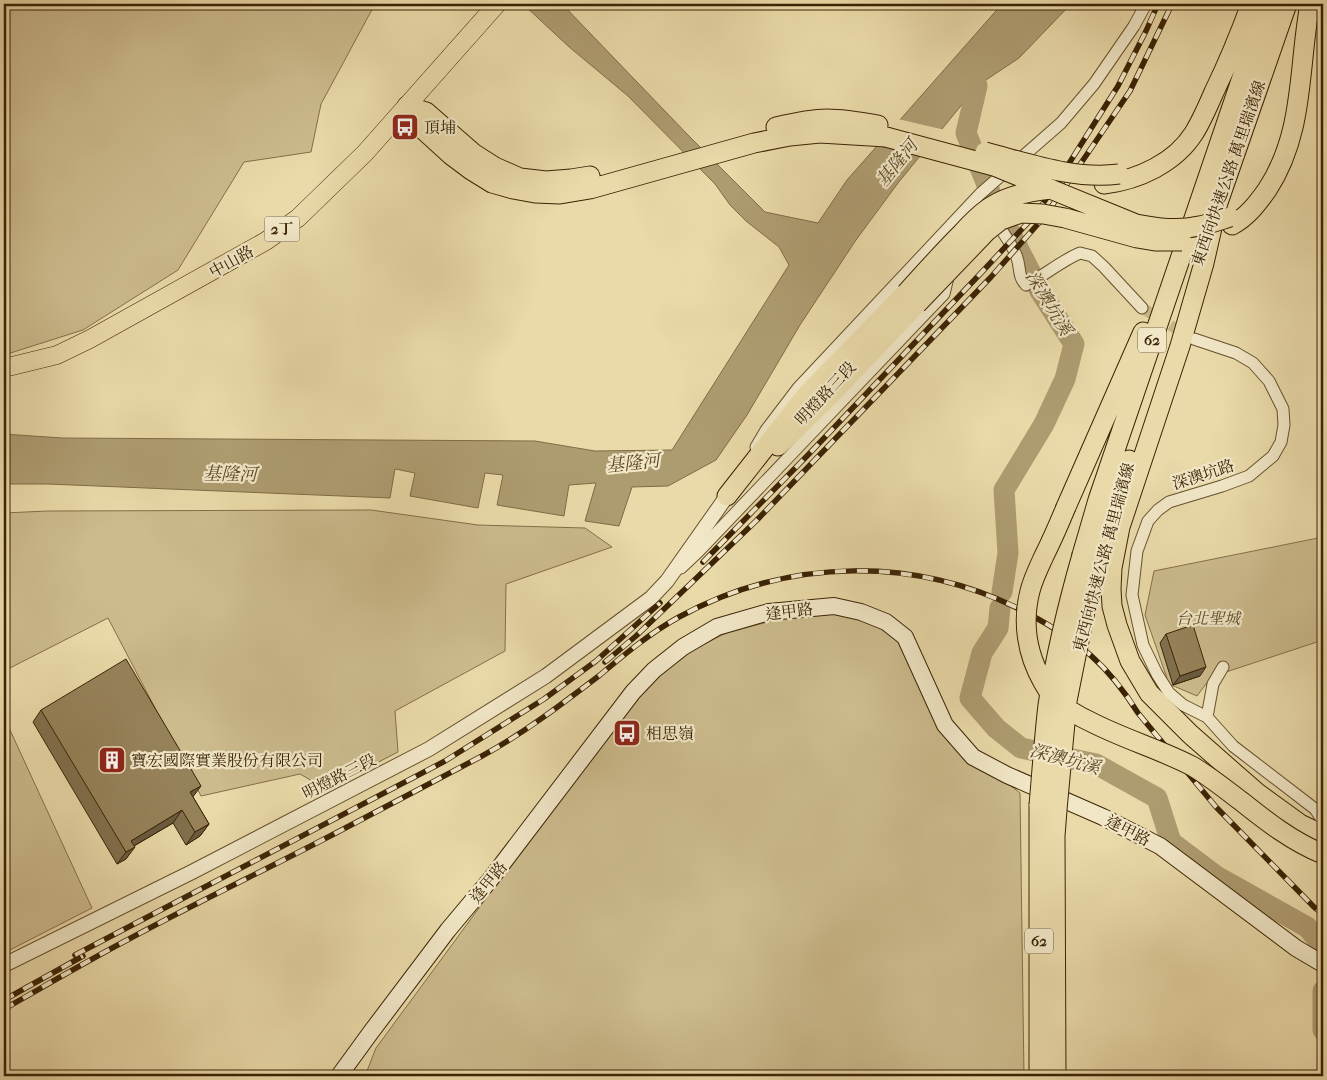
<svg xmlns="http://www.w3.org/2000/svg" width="1327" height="1080" viewBox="0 0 1327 1080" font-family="'IM FELL French Canon','Noto Serif TC',serif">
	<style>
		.green { fill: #ccbb8d; stroke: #846f48 }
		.water { fill: #ae9c71; stroke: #806c45 }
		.pier { fill: #eadaa9 }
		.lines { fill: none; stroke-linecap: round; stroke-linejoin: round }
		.stream { stroke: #806c45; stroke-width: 4 }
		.river { stroke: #ae9c71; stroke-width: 21 }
		.minor-tunnel { stroke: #c7b588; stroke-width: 11; stroke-dasharray: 11 5.5; stroke-linecap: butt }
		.minor-casing { stroke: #67512d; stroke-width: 13 }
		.tertiary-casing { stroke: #67512d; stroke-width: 16 }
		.secondary-casing { stroke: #3b2304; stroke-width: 18 }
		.primary-casing { stroke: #3b2304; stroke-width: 19 }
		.trunk-casing { stroke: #3b2304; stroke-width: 21 }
		.minor { stroke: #f1e7c7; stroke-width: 11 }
		.tertiary { stroke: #f1e7c7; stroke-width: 14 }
		.secondary { stroke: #f1e7c7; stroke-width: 16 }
		.primary { stroke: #eadaa9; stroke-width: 18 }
		.trunk { stroke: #eadaa9; stroke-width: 19 }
		.rail-casing { stroke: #3b2304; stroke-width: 5.5 }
		.rail { stroke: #f1e7c7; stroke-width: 4; stroke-dasharray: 11; stroke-linecap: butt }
		.trunk-bridge-casing { stroke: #3b2304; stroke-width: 21; stroke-linecap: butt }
		.trunk-bridge { stroke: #eadaa9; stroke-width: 19 }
		.wall { fill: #81704d; stroke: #3b2304 }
		.shaded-wall { fill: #695b3f; stroke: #3b2304 }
		.building { fill: #96825a; stroke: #3b2304 }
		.labels { text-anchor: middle; stroke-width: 4.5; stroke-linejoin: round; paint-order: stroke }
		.shield { fill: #f1e7c7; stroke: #725e3e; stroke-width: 1 }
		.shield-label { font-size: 15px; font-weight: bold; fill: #3b2304 }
		.poi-label { font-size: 16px; fill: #3b2304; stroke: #f1e7c7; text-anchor: start }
		.street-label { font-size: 16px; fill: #3b2304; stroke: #f1e7c7 }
		.park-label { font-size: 16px; font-style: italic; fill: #5f4926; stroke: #f1e7c7 }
		.water-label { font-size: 18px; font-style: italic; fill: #5e4725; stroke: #f1e7c7 }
	</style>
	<rect width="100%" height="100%" fill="#eadaa9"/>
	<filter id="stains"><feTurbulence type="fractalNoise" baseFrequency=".004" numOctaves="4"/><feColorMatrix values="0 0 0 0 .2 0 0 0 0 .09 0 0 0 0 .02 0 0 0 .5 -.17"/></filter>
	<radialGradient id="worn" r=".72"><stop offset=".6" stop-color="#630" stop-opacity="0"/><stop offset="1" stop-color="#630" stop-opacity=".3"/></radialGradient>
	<path class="green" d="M4 4H375L321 104 311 152 244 162 178 270 83 330 4 355Z
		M371 510 478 525 585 528 612 547 506 584 505 651 395 711 398 752 326 789 300 774 201 796 108 618 4 671V513L47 511Z
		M1323 537V640L1211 677 1197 696 1169 684 1145 615 1154 571Z
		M828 606 890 621 961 747 1020 793 1024 1076H365L376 1048 654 670 726 633Z
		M4 717 92 908 4 953Z"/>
	<path class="water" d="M523 4H562L688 135 765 212 818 223 847 180 1002 4H1071L1019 58 977 86 898 183 856 240 800 325 747 415 716 460 668 486 632 487 619 526 585 521 596 483 569 485 564 516 497 505 503 475 485 473 478 508 410 496 415 473 395 469 390 498 48 484H4V434L62 438 535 441 595 451 672 450 789 265 779 247 746 221 730 205 715 184 628 96 568 46Z"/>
	<path class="pier" d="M898 119 945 130 923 156 904 150 875 145Z"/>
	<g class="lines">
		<path class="stream" d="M1198 1076 1208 1075 1215 1076"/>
		<path class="river" d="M973 70 977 86 966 133 992 197 1040 291 1074 344 1065 379 1044 424 1004 490 1008 553 1002 592
			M1000 608 998 628 982 653 970 698 996 728 1021 748 1096 764 1157 798 1171 842 1216 876 1307 927 1323 946
			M1323 991V1030"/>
		<path class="minor-tunnel" d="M1142 308 1188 336"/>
		<g class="minor-casing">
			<path id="minor" d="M995 219C1001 231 1011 242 1016 255 1021 266 1017 276 1026 285 1045 275 1061 261 1080 253L1092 256 1104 267 1142 308
				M1194 339 1236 353 1253 363 1269 381 1283 409 1284 425 1281 442 1273 456 1249 476 1222 486 1169 502 1158 510 1148 521 1137 551 1132 595 1143 645 1157 674 1169 693 1183 705 1207 717 1233 746 1315 809 1323 821
				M756 447 766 430 798 388 980 194 1061 123 1094 84 1134 26 1146 4
				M681 568 699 551 944 294 949 273
				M1207 717 1213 684 1223 667"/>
		</g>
		<g class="tertiary-casing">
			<path id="tertiary" d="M4 965 192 872 429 749 546 676 651 598 667 581 727 496"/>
		</g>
		<g class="secondary-casing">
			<path id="secondary" d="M339 1076 371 1032 448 930 490 880 633 692 654 670 683 647 717 627 769 612 834 606 861 612 886 622 905 637 945 725 973 757 1007 775 1103 817 1160 846 1296 948 1323 964"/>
		</g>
		<g class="primary-casing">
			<path id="primary" d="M4 368 57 355 90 339 266 241 298 218 365 153 497 4"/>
		</g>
		<g class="trunk-casing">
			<path id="trunk" d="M407 106 416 123 451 155 471 170 492 183 513 189 535 193 560 194 590 189 754 143 790 136 820 133 886 137
				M407 106 426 112 473 153 495 167 520 178 546 181 571 179 590 176
				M776 127C793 123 810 119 827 119 844 119 861 122 878 125
				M1104 184C1138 180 1175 163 1194 133 1202 120 1208 106 1214 92 1228 63 1240 34 1251 4
				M1217 206 1204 263 1180 346 1120 527 1112 568 1111 589 1112 606 1117 625 1130 661 1149 693 1190 734 1256 792 1300 824 1323 835
				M1213 217 1287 4
				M1232 225C1247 217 1257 204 1267 190 1305 132 1298 68 1310 4
				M778 446 824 402 917 304
				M727 496 807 394 906 293
				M1066 507 1143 332
				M1082 555 1098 500 1267 4
				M1098 562 1115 501 1129 460
				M1039 805V1076
				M1056 1076 1055 836 1057 810"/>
		</g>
		<use href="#minor" class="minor"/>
		<use href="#tertiary" class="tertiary"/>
		<use href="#secondary" class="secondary"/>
		<use href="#primary" class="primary"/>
		<use href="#trunk" class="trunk"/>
		<g class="rail-casing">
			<path id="rail" d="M703 562 807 456 981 273 1036 214 1056 184 1118 86 1146 31 1158 4
				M605 662 636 636 757 520 991 277 1045 216 1130 91 1172 4
				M75 955 445 761 544 699 596 661 660 603
				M4 1000 83 956
				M4 1009C45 986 87 961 129 939 196 903 265 870 332 835 382 809 432 782 482 756 524 733 562 704 600 675 625 654 650 633 679 617 789 557 918 555 1029 614 1079 641 1108 665 1138 713L1216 807 1314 907 1323 914"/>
		</g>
		<use href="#rail" class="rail"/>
		<g class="trunk-bridge-casing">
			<path id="trunk-bridge" d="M886 137 994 166 1136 224C1157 228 1178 231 1199 226 1210 224 1220 220 1230 217
				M985 152C1028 163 1074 180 1119 174
				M906 293C924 273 942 253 961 234 970 224 980 213 992 206 1010 195 1030 191 1051 189
				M917 304 987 231 1001 220 1021 213 1043 214 1065 218 1137 238 1155 241H1182
				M1066 507C1059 524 1052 540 1044 556 1039 567 1033 579 1030 591 1022 622 1027 654 1043 682 1046 687 1049 693 1053 698 1061 706 1080 717 1091 722 1124 739 1159 749 1192 766 1209 776 1225 789 1241 801 1266 821 1293 842 1323 854
				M1039 805C1042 772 1044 739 1048 705 1056 654 1068 604 1082 555
				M1057 810 1067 701 1085 611 1098 562"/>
		</g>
		<use href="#trunk-bridge" class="trunk-bridge"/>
	</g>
	<path class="wall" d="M1166 634 1200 676 1173 685 1160 643Z
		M41 710 193 797 209 824 200 836 186 845 173 823 134 846 126 859 117 864 33 722Z"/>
	<path class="shaded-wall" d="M1206 667 1200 676 1173 685 1180 676Z
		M201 786 192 798 190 792Z
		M182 810 173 823 125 851 131 841Z
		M209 824 200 836 186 845 195 832Z
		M135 847 126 859 117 864 126 852Z"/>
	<path class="building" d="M1193 625 1206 667 1180 676 1166 634Z
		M126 659 201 786 190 792 209 824 195 832 182 810 131 841 135 847 126 852 41 710Z"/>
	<defs>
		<g id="bus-square" transform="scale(1.4375)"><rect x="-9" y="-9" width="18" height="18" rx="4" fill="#8f2418" stroke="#f1e7c7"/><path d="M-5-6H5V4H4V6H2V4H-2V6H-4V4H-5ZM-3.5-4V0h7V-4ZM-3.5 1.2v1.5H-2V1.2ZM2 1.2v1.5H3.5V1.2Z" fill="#fff"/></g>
		<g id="building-square" transform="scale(1.4375)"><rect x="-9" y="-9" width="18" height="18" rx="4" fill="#8f2418" stroke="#f1e7c7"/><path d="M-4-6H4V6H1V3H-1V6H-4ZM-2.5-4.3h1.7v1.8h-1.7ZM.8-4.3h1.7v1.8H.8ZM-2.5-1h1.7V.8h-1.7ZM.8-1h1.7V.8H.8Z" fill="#fff"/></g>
	</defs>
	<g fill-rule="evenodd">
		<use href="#bus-square" x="405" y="127"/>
		<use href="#bus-square" x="627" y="733"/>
		<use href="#building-square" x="112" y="760"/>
	</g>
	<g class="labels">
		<g class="shield">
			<rect x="264.5" y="216.5" width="35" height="25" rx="4"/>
			<rect x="1138" y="327.5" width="28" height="25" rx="4"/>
			<rect x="1025" y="928.5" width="28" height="25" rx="4"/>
		</g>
		<g class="shield-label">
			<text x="282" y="234">2丁</text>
			<text x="1152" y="345">62</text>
			<text x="1039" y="946">62</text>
		</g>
		<g class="poi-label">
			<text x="424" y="133">頂埔</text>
			<text x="646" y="739">相思嶺</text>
			<text x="131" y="766">寶宏國際實業股份有限公司</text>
		</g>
		<g class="street-label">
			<text transform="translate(1228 173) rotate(-71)" y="6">東西向快速公路 萬里瑞濱線</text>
			<text transform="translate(231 261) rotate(-29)" y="6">中山路</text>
			<text transform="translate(825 393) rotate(-47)" y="6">明燈路三段</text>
			<text transform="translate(1203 474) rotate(-18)" y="6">深澳坑路</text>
			<text transform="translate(1103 557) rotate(-75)" y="6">東西向快速公路 萬里瑞濱線</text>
			<text transform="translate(789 611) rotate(-7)" y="6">逢甲路</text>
			<text transform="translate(339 776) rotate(-27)" y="6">明燈路三段</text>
			<text transform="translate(1128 830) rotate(27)" y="6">逢甲路</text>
			<text transform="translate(488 882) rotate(-51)" y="6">逢甲路</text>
		</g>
		<g class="park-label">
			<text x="1208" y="624">台北聖城</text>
		</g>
		<g class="water-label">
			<text transform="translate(897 163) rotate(-51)" y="6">基隆河</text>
			<text transform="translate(1049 303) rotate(59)" y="6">深澳坑溪</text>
			<text transform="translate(633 463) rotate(-6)" y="6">基隆河</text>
			<text transform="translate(230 474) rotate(1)" y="6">基隆河</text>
			<text transform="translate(1065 759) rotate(15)" y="6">深澳坑溪</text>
		</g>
	</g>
	<rect width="1327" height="1080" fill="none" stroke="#eadaa9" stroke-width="20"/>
	<rect x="5" y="5" width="1317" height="1070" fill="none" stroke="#3b2304" stroke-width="2.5"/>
	<rect x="10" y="10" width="1307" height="1060" fill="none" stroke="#3b2304"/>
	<rect width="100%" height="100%" filter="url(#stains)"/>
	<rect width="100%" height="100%" fill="url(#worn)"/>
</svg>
